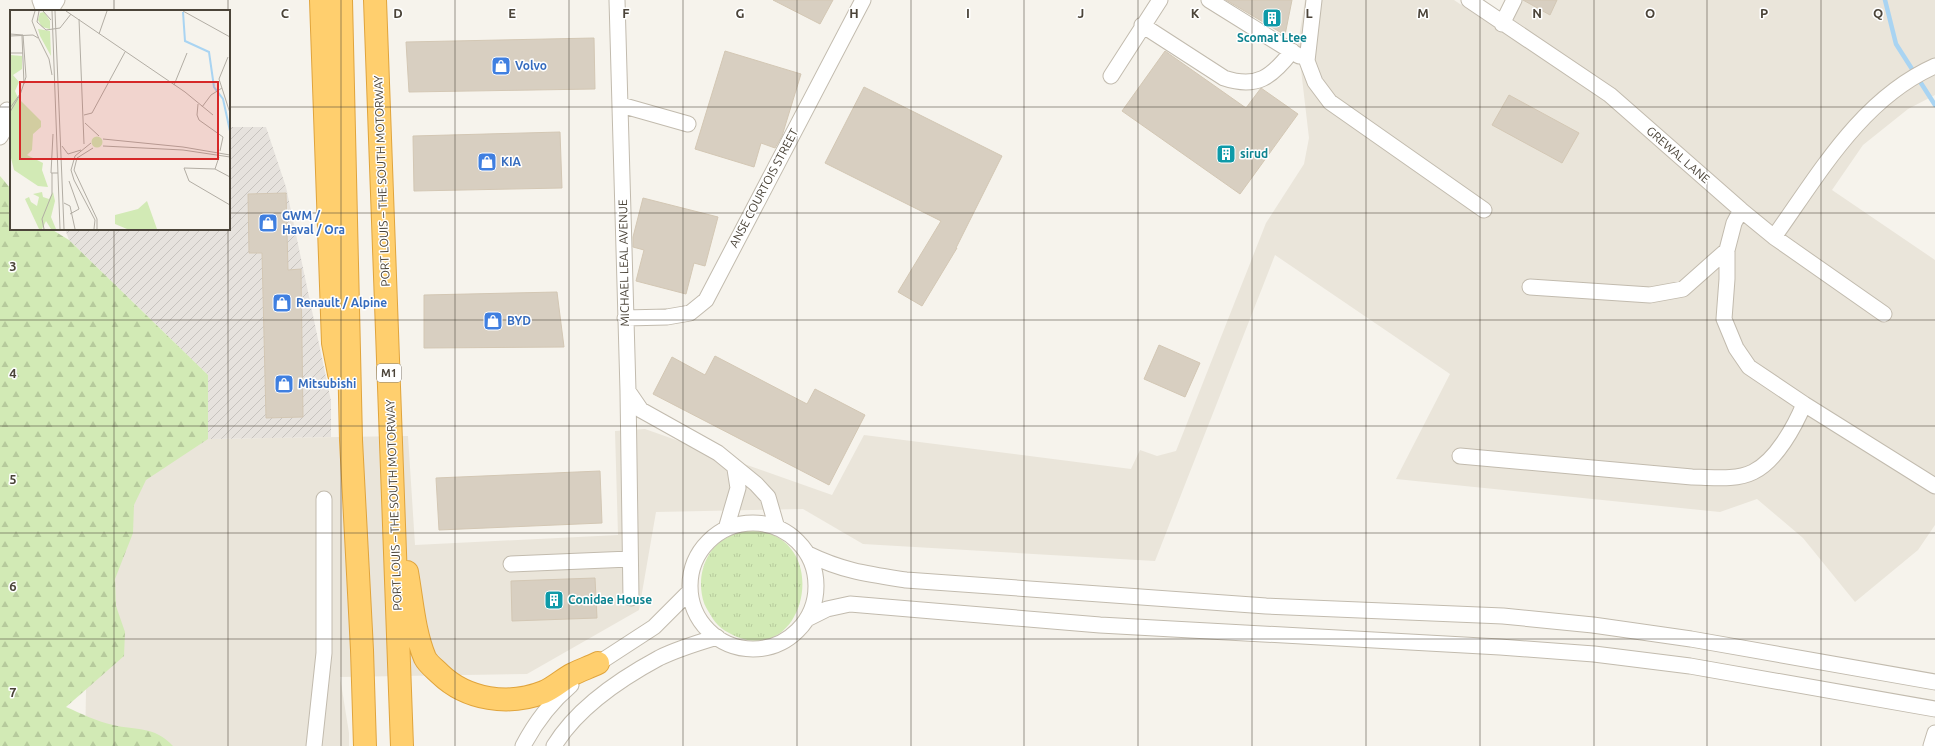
<svg xmlns="http://www.w3.org/2000/svg" width="1935" height="746" viewBox="0 0 1935 746" font-family="Ubuntu,sans-serif">
	<style>
		.residential { fill: #eae5da }
		.industrial { fill: url(#industrial-furrows) }
		.grass { fill: url(#grass-tufts) }
		.forest { fill: url(#forest-firs) }
		.lines { fill: none; stroke-linecap: round; stroke-linejoin: round }
		.stream { stroke: #a9d4f2; stroke-width: 4.5 }
		.building { fill: #d8cfc1; stroke: #d3c7b4 }
		.minor-casing { stroke: #c2bbae; stroke-width: 17 }
		.highway-casing { stroke: #e0a43c; stroke-width: 24 }
		.minor { stroke: #fff; stroke-width: 15 }
		.highway { stroke: #ffcf6e; stroke-width: 22 }
		.grid { fill: none; stroke: #4b4439; stroke-width: 1; stroke-opacity: 0.55 }
		.labels { text-anchor: middle; stroke-width: 3; stroke-linejoin: round; paint-order: stroke }
		.shield { fill: #fff; stroke: #817c74; stroke-width: 1 }
		.shield-label { font-size: 11px; font-weight: bold; fill: #4b4439 }
		.culture-label { font-size: 12px; font-weight: bold; fill: #0d838f; stroke: #fff; text-anchor: start }
		.shop-label { font-size: 12px; font-weight: bold; fill: #366cbe; stroke: #fff; text-anchor: start }
		.street-label { font-size: 12px; fill: #4b4439; stroke: #fff }
		.inset-river { fill: none; stroke: #a9d4f2; stroke-width: 2 }
		.inset-road { fill: none; stroke: #b2ada4; stroke-width: 1 }
		.view { fill: #d62828; fill-opacity: 0.15; stroke: #d62828; stroke-width: 2 }
		.inset-edge { fill: none; stroke: #4b4439; stroke-width: 2 }
		.grid-label { font-size: 13px; text-anchor: middle; font-weight: bold; fill: #4b4439; stroke: #fff; stroke-width: 3; stroke-linejoin: round; paint-order: stroke }
	</style>
	<defs>
		<pattern id="industrial-furrows" width="10" height="10" patternUnits="userSpaceOnUse"><rect width="10" height="10" fill="#e6e2dd"/><path d="M-1 1l2-2M0 10L10 0M9 11l2-2" fill="none" stroke="#c7c3be"/></pattern>
		<pattern id="grass-tufts" width="24" height="20" patternUnits="userSpaceOnUse"><rect width="24" height="20" fill="#d2eab5"/><path d="M3 7l-1-3M5 7V3M7 7l1-3M15 17l-1-3M17 17v-4M19 17l1-3" fill="none" stroke="#b6ca9c"/></pattern>
		<pattern id="forest-firs" width="22" height="20" patternUnits="userSpaceOnUse"><rect width="22" height="20" fill="#d2eab5"/><path d="M5 1l3.5 6h-7zM16 11l3.5 6h-7z" fill="#b6ca9c"/></pattern>
	</defs>
	<rect width="100%" height="100%" fill="#f6f3ec"/>
	<path class="residential" d="M1305 0H1454L1493 26 1507 0H1935V95L1908 109 1863 145 1832 190 1935 260V525L1918 550 1855 602 1803 538 1757 499 1720 512 1396 479 1450 374 1275 255 1155 561 863 544 803 509 656 512 639 610 527 674 340 677 349 733V746H85L87 637 146 458 208 439 408 436 415 545 618 535 615 431 645 429 832 495 864 435 1131 469 1140 450 1157 456 1176 451 1266 223 1304 164 1309 138 1298 44Z"/>
	<path class="industrial" d="M229 127H266L286 187 331 401V437L208 439V375L69 240 65 229H229Z"/>
	<path class="grass" d="M745 530C756 531 767 531 777 537 826 564 799 659 740 638 729 634 719 628 713 619 710 614 706 608 704 603 696 579 704 549 728 537 733 534 739 533 745 530Z"/>
	<path class="forest" d="M0 176 11 189V229H51L69 240 208 375V439L146 480 134 505 133 533 115 579 116 606 125 632 124 656 66 707C80 713 98 722 113 725 137 731 153 725 173 746H0Z"/>
	<g class="lines">
		<path class="stream" d="M1885 0 1896 44 1935 105"/>
	</g>
	<path class="building" d="M773 0H833L820 24Z
		M1226 0H1292L1285 35Z
		M1523 0H1557L1550 15Z
		M594 38 595 89 409 92 406 42Z
		M725 51 801 74 782 136 775 148 761 143 754 167 695 149Z
		M1165 51 1246 108 1261 88 1298 114 1240 194 1122 111Z
		M864 87 1002 156 956 248H957L922 306 898 292 941 221 825 163Z
		M1509 95 1579 133 1562 163 1492 125Z
		M560 132 562 188 414 191 413 136Z
		M286 193 288 270 301 269 303 417 266 418 262 253H249L248 194Z
		M643 198 718 217 705 266 694 263 686 294 636 281 644 250 633 247V237Z
		M557 292 564 347 424 348V295Z
		M1159 345 1200 363 1185 397 1144 379Z
		M715 356 807 404 815 389 865 415 829 485 653 394 672 357 705 375Z
		M600 471 602 523 439 530 436 478Z
		M595 578 597 618 512 621 511 581Z"/>
	<g class="lines">
		<g class="minor-casing">
			<path id="minor" d="M40 0 44 11
				M617 0 628 391 631 598
				M1209 0 1299 56
				M1314 0 1307 61 1315 82 1330 102 1484 210
				M1469 0 1610 95 1741 210 1774 237 1884 314
				M50 11 57 0
				M1502 24 1514 0
				M1142 25 1224 78C1257 89 1272 77 1292 51
				M1111 76 1160 0
				M621 105 688 124
				M0 137 6 127 7 110
				M1741 210 1734 223 1727 250V279L1724 319 1736 348 1749 367 1804 404 1935 486
				M1774 237C1819 174 1861 99 1935 66
				M1530 287 1650 295 1683 289 1727 250
				M625 318 667 317 690 313 706 300 863 0
				M628 391 641 410 718 453 756 484 768 497 777 528
				M1460 456 1692 477C1711 477 1735 481 1753 472 1776 461 1795 426 1804 404
				M690 586a63 63 0 1 1 126 0a63 63 0 1 1-126 0Z
				M726 529 738 488 735 469
				M808 554C843 571 867 574 906 580L1266 606 1503 616 1593 625 1691 639 1935 682
				M511 564 630 559
				M807 619 827 609 850 604 1100 625 1500 647 1594 654 1690 666 1935 709
				M591 668 654 627 690 591
				M314 746 324 653V499
				M523 746C535 723 551 702 571 685
				M554 746C577 708 620 679 659 658 677 649 697 643 717 637
				M1931 746 1935 733"/>
		</g>
		<g class="highway-casing">
			<path id="highway" d="M321 0 333 343 339 374
				M341 0 351 440 362 650 365 746
				M375 0 402 746
				M407 572C412 600 414 632 425 658 428 664 435 669 440 674 467 700 509 706 544 692 555 687 563 679 573 674 581 670 590 667 598 663"/>
		</g>
		<use href="#minor" class="minor"/>
		<use href="#highway" class="highway"/>
	</g>
	<path class="grid" d="M114 0V11M228 0V11M341 0V746M455 0V746M569 0V746M683 0V746M797 0V746M911 0V746M1024 0V746M1138 0V746M1252 0V746M1366 0V746M1480 0V746M1594 0V746M1707 0V746M1821 0V746M0 107H11M229 107H1935M0 213H11M229 213H1935M114 229V746M228 229V746M0 320H1935M0 426H1935M0 533H1935M0 639H1935"/>
	<defs>
		<g id="building-square" transform="scale(1)"><rect x="-9" y="-9" width="18" height="18" rx="4" fill="#0f9aa8" stroke="#fff"/><path d="M-4-6H4V6H1V3H-1V6H-4ZM-2.5-4.3h1.7v1.8h-1.7ZM.8-4.3h1.7v1.8H.8ZM-2.5-1h1.7V.8h-1.7ZM.8-1h1.7V.8H.8Z" fill="#fff"/></g>
		<g id="shop-square" transform="scale(1)"><rect x="-9" y="-9" width="18" height="18" rx="4" fill="#3f7fe0" stroke="#fff"/><path d="M-5-2.5h2.3a2.7 3.5 0 0 1 5.4 0H5L5.5 6h-11ZM-1.5-2.5h3a1.5 2.3 0 0 0-3 0Z" fill="#fff"/></g>
	</defs>
	<g fill-rule="evenodd">
		<use href="#building-square" x="1272" y="18"/>
		<use href="#shop-square" x="501" y="66"/>
		<use href="#building-square" x="1226" y="154"/>
		<use href="#shop-square" x="487" y="162"/>
		<use href="#shop-square" x="268" y="223"/>
		<use href="#shop-square" x="282" y="303"/>
		<use href="#shop-square" x="493" y="321"/>
		<use href="#shop-square" x="284" y="384"/>
		<use href="#building-square" x="554" y="600"/>
	</g>
	<g class="labels">
		<rect class="shield" x="377" y="364" width="24" height="18" rx="3"/>
		<g class="shield-label">
			<text x="389" y="377">M1</text>
		</g>
		<g class="culture-label">
			<text x="1272" y="42" text-anchor="middle">Scomat Ltee</text>
			<text x="1240" y="158">sirud</text>
			<text x="568" y="604">Conidae House</text>
		</g>
		<g class="shop-label">
			<text x="515" y="70">Volvo</text>
			<text x="501" y="166">KIA</text>
			<text x="282" y="220">GWM /<tspan x="282" dy="14">Haval / Ora</tspan></text>
			<text x="296" y="307">Renault / Alpine</text>
			<text x="507" y="325">BYD</text>
			<text x="298" y="388">Mitsubishi</text>
		</g>
		<g class="street-label">
			<text transform="translate(1678 155) rotate(41)" y="4">GREWAL LANE</text>
			<text transform="translate(382 181) rotate(-92)" y="4">PORT LOUIS – THE SOUTH MOTORWAY</text>
			<text transform="translate(764 188) rotate(-62)" y="4">ANSE COURTOIS STREET</text>
			<text transform="translate(624 263) rotate(-91)" y="4">MICHAEL LEAL AVENUE</text>
			<text transform="translate(394 505) rotate(-92)" y="4">PORT LOUIS – THE SOUTH MOTORWAY</text>
		</g>
	</g>
	<g transform="translate(10 10)">
		<rect width="220" height="220" fill="#f6f3ec"/>
		<path d="M34 2 40 11V19L32 17 28 10 30 3ZM28 19 40 21 41 46 30 26ZM81.5 132a5.5 5.5 0 1 1 11 0a5.5 5.5 0 1 1-11 0Z" fill="#d2eab5"/>
		<path d="M0 45 12 46V59L3 65 9 72 5 81 8 88 31 111V117L23 124 22 140 17 145 33 153 32 160 38 177 28 176 4 160 0 144ZM32 182 33 187 39 189 43 182 45 191 41 207 46 219H41L36 211 32 219H29L15 189 19 187 21 192 27 196 29 187 23 184ZM137 191 147 219H117L105 214V205L128 199Z" fill="#d2eab5"/>
		<path class="inset-river" d="M173 2 175 31 199 42 204 77 213 89 220 121"/>
		<path class="inset-road" d="M25 1 22 11 29 29M29 1 27 12 36 20 50 18 61 4M33 1 41 10M42 1 50 219M45 1 54 219M56 1 175 82 203 105M173 1 220 27M69 9 74 134M0 24 13 25 16 67 10 85 0 102M89 24 97 1M0 26 23 25 28 28M12 26 14 74M29 29 39 49 42 65M0 43H13M218 47 209 69 220 103M164 75 177 43M188 94 187 105 189 110 213 127 210 141M192 97 201 85 212 78M0 98 10 84M74 105 82 103 115 42M75 113 89 126M43 124 41 163H48M93 129 173 137 220 145M81 133 65 146 61 160 64 170 85 210 84 219M52 136 58 144 71 140M93 136 173 140 220 147M83 138 67 148 64 160 87 209V219M205 159 209 147M220 167 205 159 174 158 179 171 220 195M59 171 69 199 60 204M54 193 60 196 65 219M34 219 32 209 42 184V163"/>
		<path class="view" d="M10 72H208V149H10Z"/>
		<rect width="220" height="220" class="inset-edge"/>
	</g>
	<g class="grid-label">
		<text x="285" y="18">C</text>
		<text x="398" y="18">D</text>
		<text x="512" y="18">E</text>
		<text x="626" y="18">F</text>
		<text x="740" y="18">G</text>
		<text x="854" y="18">H</text>
		<text x="968" y="18">I</text>
		<text x="1081" y="18">J</text>
		<text x="1195" y="18">K</text>
		<text x="1309" y="18">L</text>
		<text x="1423" y="18">M</text>
		<text x="1537" y="18">N</text>
		<text x="1650" y="18">O</text>
		<text x="1764" y="18">P</text>
		<text x="1878" y="18">Q</text>
		<text x="13" y="271">3</text>
		<text x="13" y="378">4</text>
		<text x="13" y="484">5</text>
		<text x="13" y="591">6</text>
		<text x="13" y="697">7</text>
	</g>
</svg>
